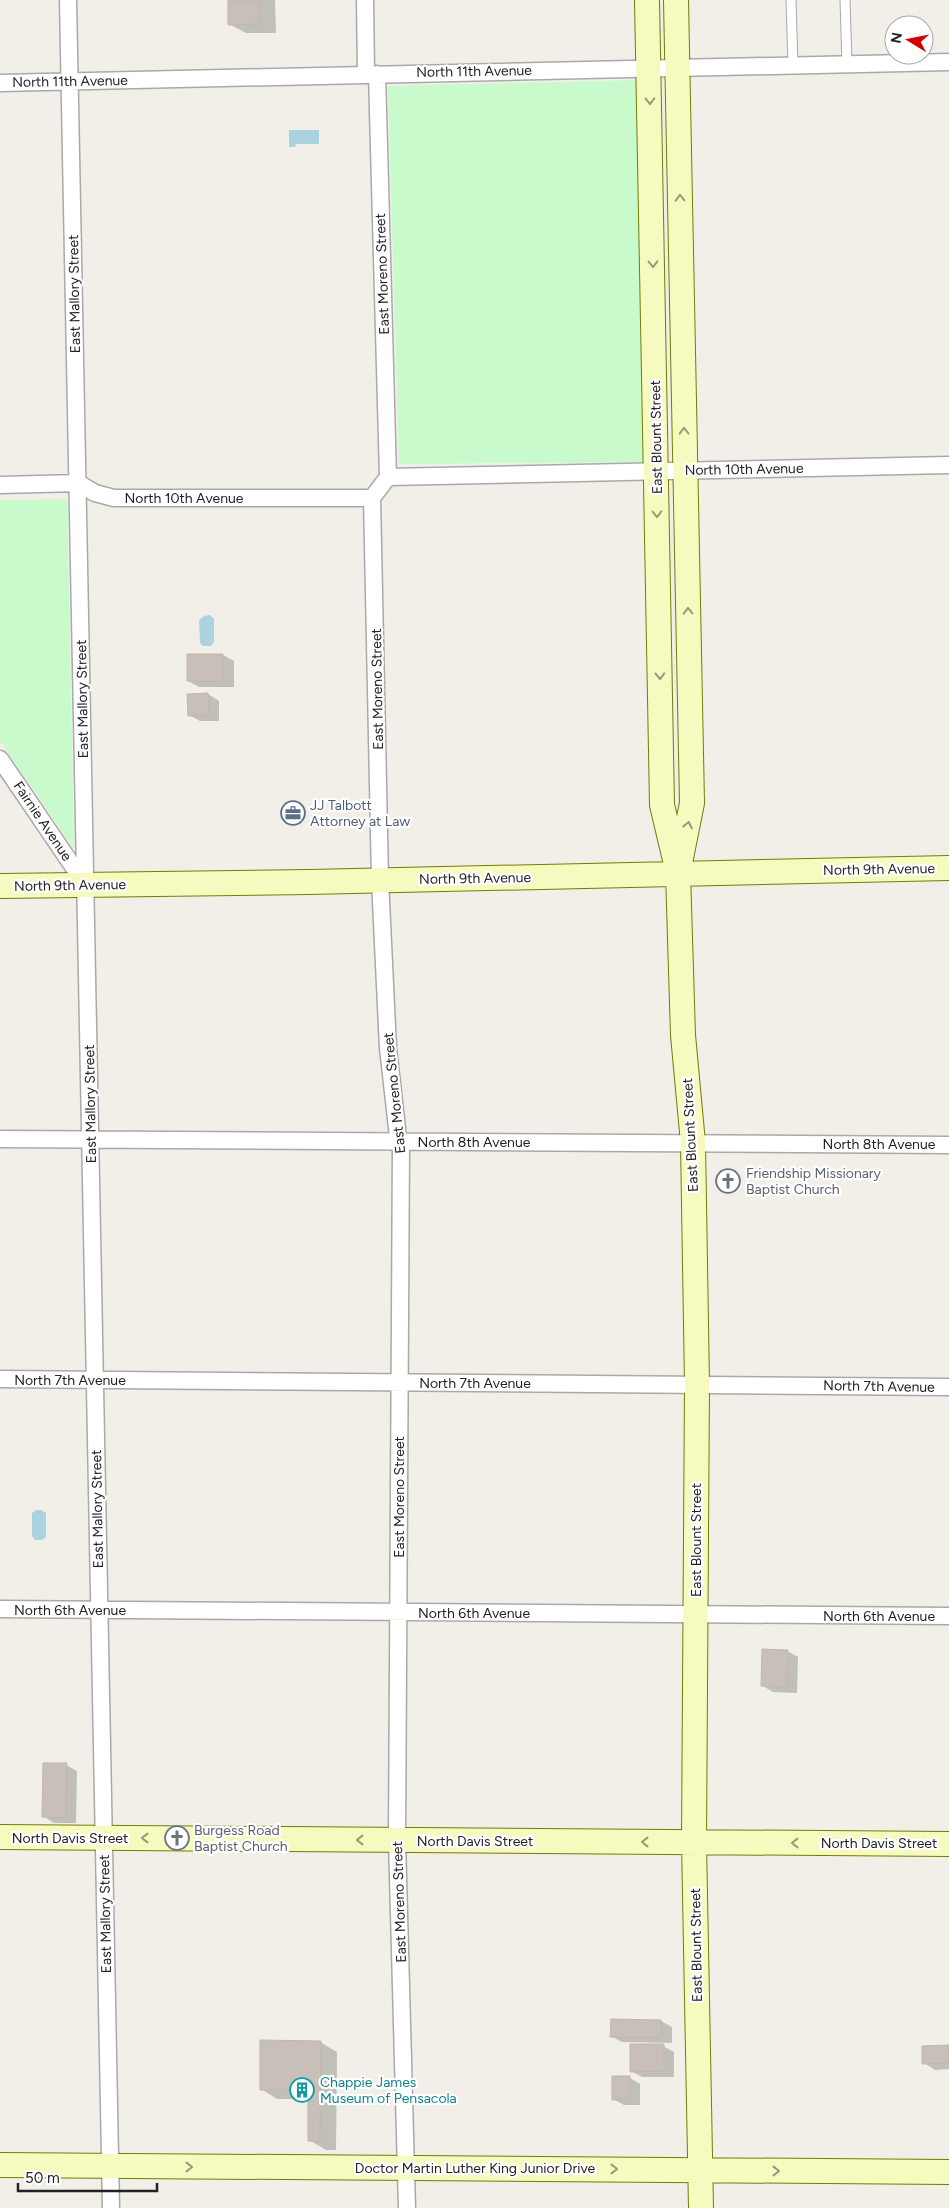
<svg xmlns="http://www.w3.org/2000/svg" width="949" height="2208" viewBox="0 0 949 2208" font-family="Figtree,sans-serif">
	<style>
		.park { fill: #c8facc }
		.water { fill: #aad3df }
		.shadow { fill: #0003 }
		.building { fill: #c7bfb8; stroke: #c4b6ab }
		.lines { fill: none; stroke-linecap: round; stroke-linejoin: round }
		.lane-casing { stroke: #a9a9a9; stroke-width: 11 }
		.street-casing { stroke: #a9a9a9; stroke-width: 19 }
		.secondary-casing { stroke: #707d05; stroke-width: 26 }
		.lane { stroke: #fff; stroke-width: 9 }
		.street { stroke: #fff; stroke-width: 16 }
		.secondary { stroke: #f7fabf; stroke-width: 24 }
		.oneway { stroke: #979978 }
		.labels { text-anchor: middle; stroke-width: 4.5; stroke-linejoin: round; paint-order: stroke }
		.street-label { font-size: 14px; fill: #222; stroke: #fff }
		.service-label { font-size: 14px; fill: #4e5e75; stroke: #fff; text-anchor: start }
		.worship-label { font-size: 14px; fill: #5b616d; stroke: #fff; text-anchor: start }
		.culture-label { font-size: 14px; fill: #0d838f; stroke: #fff; text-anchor: start }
	</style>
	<rect width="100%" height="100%" fill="#f2efe9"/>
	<path class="park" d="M640 80 648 462 399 464 388 86Z
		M67 499 74 849 0 741V500Z"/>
	<path class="water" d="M289 130H319V144H296L295 147H289Z
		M210 615 214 619V642L211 646H203L200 643 199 620 204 616Z
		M36 1510H41L46 1513V1537L42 1540H35L32 1536V1513Z"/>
	<path class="shadow" d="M229 0H275L276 33H246L229 24Z
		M188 655H223L234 661V687H199L188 681Z
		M208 694 219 701V721H200L189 715Z
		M787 1651 798 1657 797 1693 773 1692 763 1686Z
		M66 1765 77 1771 76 1823H54L43 1816Z
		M612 2020 661 2021 672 2027V2043L622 2042 611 2036Z
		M320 2042 337 2052 336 2150H326L309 2140V2099H277L261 2089Z
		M663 2046 674 2052V2077H642L631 2071Z
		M949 2047V2069L935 2070 924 2063Z
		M630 2078 640 2084V2105H624L613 2099Z"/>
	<path class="building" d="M228 0H259L260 24 228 25Z
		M187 654H223V681H187Z
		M208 693 209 715 188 716 187 694Z
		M762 1649 788 1650 787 1687 761 1686Z
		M43 1763H67L66 1818 42 1817Z
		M611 2019 661 2020V2038L610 2037Z
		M260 2040 321 2041 320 2141H308V2090H260Z
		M630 2044H664V2071L630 2072Z
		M949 2045V2063L922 2064V2046Z
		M612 2076H630V2099L612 2100Z"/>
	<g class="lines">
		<g class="lane-casing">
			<path id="lane" d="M791 0 793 65
				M845 0 847 64"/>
		</g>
		<g class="street-casing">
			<path id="street" d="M68 0 111 2208
				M365 0 366 74
				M377 74 388 477 372 498 380 880 388 1048 398 1137 401 1142 397 1840 407 2208
				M0 83 949 62
				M388 477 949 465
				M0 485 78 483 95 493 114 498H372
				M0 759 85 884
				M0 1139 949 1145
				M0 1379 949 1387
				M0 1609 949 1616"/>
		</g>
		<g class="secondary-casing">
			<path id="secondary" d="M647 0 662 805 676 864
				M676 0 692 803 678 873 683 1035 693 1143 697 1384 694 1842 701 2208
				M0 886 309 882 949 868
				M0 1837 949 1844
				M0 2165 949 2172"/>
		</g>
		<use href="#lane" class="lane"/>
		<use href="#street" class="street"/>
		<use href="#secondary" class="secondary"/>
	</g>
	<defs><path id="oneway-chevron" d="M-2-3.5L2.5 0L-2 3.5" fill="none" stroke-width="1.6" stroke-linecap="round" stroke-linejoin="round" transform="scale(1.25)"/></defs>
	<g class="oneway">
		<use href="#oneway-chevron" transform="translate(650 101) rotate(89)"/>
		<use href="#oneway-chevron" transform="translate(680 198) rotate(-91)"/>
		<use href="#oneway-chevron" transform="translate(653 264) rotate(89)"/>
		<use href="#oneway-chevron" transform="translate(684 431) rotate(-91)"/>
		<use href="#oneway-chevron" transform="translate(657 514) rotate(89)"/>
		<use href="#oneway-chevron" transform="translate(688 611) rotate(-91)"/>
		<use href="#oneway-chevron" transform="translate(660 676) rotate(89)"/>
		<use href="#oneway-chevron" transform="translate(688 825) rotate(-79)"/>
		<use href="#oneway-chevron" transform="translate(145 1838) rotate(-180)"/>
		<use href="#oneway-chevron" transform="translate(360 1840) rotate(-180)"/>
		<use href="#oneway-chevron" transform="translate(645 1842) rotate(-180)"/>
		<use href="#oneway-chevron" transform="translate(795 1843) rotate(-180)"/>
		<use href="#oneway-chevron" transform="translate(189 2167)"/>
		<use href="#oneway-chevron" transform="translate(614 2169)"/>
		<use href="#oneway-chevron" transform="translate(776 2171)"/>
	</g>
	<defs>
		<g id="office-ring" transform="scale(1.25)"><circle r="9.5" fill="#fff" stroke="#5c6f8a" stroke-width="1.5"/><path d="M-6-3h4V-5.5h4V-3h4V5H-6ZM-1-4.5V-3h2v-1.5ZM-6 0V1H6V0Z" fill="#5c6f8a"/></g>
		<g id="church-ring" transform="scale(1.25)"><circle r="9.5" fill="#fff" stroke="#6b7280" stroke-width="1.5"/><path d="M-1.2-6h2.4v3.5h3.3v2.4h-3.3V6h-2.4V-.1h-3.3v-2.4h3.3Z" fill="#6b7280"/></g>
		<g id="building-ring" transform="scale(1.25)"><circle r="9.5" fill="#fff" stroke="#0f9aa8" stroke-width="1.5"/><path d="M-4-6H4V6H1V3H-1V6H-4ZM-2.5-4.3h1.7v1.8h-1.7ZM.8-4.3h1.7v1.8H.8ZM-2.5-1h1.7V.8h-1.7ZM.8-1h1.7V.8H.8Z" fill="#0f9aa8"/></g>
	</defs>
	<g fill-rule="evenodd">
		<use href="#office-ring" x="293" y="813"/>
		<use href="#church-ring" x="728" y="1181"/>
		<use href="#church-ring" x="177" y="1838"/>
		<use href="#building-ring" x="302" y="2090"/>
	</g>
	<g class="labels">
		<g class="street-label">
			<text transform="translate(474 71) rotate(-1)" y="5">North 11th Avenue</text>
			<text transform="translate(70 81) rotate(-1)" y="5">North 11th Avenue</text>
			<text transform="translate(382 274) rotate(-92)" y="5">East Moreno Street</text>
			<text transform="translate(74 294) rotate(-91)" y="5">East Mallory Street</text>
			<text transform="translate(656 437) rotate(-91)" y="5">East Blount Street</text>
			<text transform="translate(744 469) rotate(-1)" y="5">North 10th Avenue</text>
			<text x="184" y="503">North 10th Avenue</text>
			<text transform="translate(377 689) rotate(-91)" y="5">East Moreno Street</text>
			<text transform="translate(82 699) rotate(-91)" y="5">East Mallory Street</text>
			<text transform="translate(43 821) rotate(56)" y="5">Fairnie Avenue</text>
			<text transform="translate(879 869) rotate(-1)" y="5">North 9th Avenue</text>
			<text transform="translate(475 878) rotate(-1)" y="5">North 9th Avenue</text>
			<text transform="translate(70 885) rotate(-1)" y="5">North 9th Avenue</text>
			<text transform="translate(394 1093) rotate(-96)" y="5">East Moreno Street</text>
			<text transform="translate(90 1104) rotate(-91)" y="5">East Mallory Street</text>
			<text transform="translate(690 1135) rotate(-93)" y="5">East Blount Street</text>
			<text x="474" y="1147">North 8th Avenue</text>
			<text x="879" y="1149">North 8th Avenue</text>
			<text x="70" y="1385">North 7th Avenue</text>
			<text x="475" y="1388">North 7th Avenue</text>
			<text transform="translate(879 1386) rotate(1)" y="5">North 7th Avenue</text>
			<text transform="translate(399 1497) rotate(-90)" y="5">East Moreno Street</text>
			<text transform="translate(97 1509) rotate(-91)" y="5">East Mallory Street</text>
			<text transform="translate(696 1540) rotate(-90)" y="5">East Blount Street</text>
			<text x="70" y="1615">North 6th Avenue</text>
			<text x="474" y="1618">North 6th Avenue</text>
			<text x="879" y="1621">North 6th Avenue</text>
			<text x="70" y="1843">North Davis Street</text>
			<text x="475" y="1846">North Davis Street</text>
			<text x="879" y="1848">North Davis Street</text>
			<text transform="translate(399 1902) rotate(-92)" y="5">East Moreno Street</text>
			<text transform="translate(105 1914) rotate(-91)" y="5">East Mallory Street</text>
			<text transform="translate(696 1945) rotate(-91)" y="5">East Blount Street</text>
			<text x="475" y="2173">Doctor Martin Luther King Junior Drive</text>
		</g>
		<g class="service-label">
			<text x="310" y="810">JJ Talbott<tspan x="310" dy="16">Attorney at Law</tspan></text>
		</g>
		<g class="worship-label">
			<text x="746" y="1178">Friendship Missionary<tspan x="746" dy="16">Baptist Church</tspan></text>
			<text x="194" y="1835">Burgess Road<tspan x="194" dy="16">Baptist Church</tspan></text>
		</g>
		<g class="culture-label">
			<text x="320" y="2087">Chappie James<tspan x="320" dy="16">Museum of Pensacola</tspan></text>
		</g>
	</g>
	<g transform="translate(909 40) rotate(280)"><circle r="24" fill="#ffffff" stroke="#a7a7a7"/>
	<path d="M0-4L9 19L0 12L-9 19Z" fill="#d40000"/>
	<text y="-8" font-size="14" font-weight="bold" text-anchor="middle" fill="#222222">N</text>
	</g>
	<path d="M18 2183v8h139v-8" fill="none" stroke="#222222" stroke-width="2.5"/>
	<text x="25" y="2183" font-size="15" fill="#222222" stroke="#ffffff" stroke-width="4" paint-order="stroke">50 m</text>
</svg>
